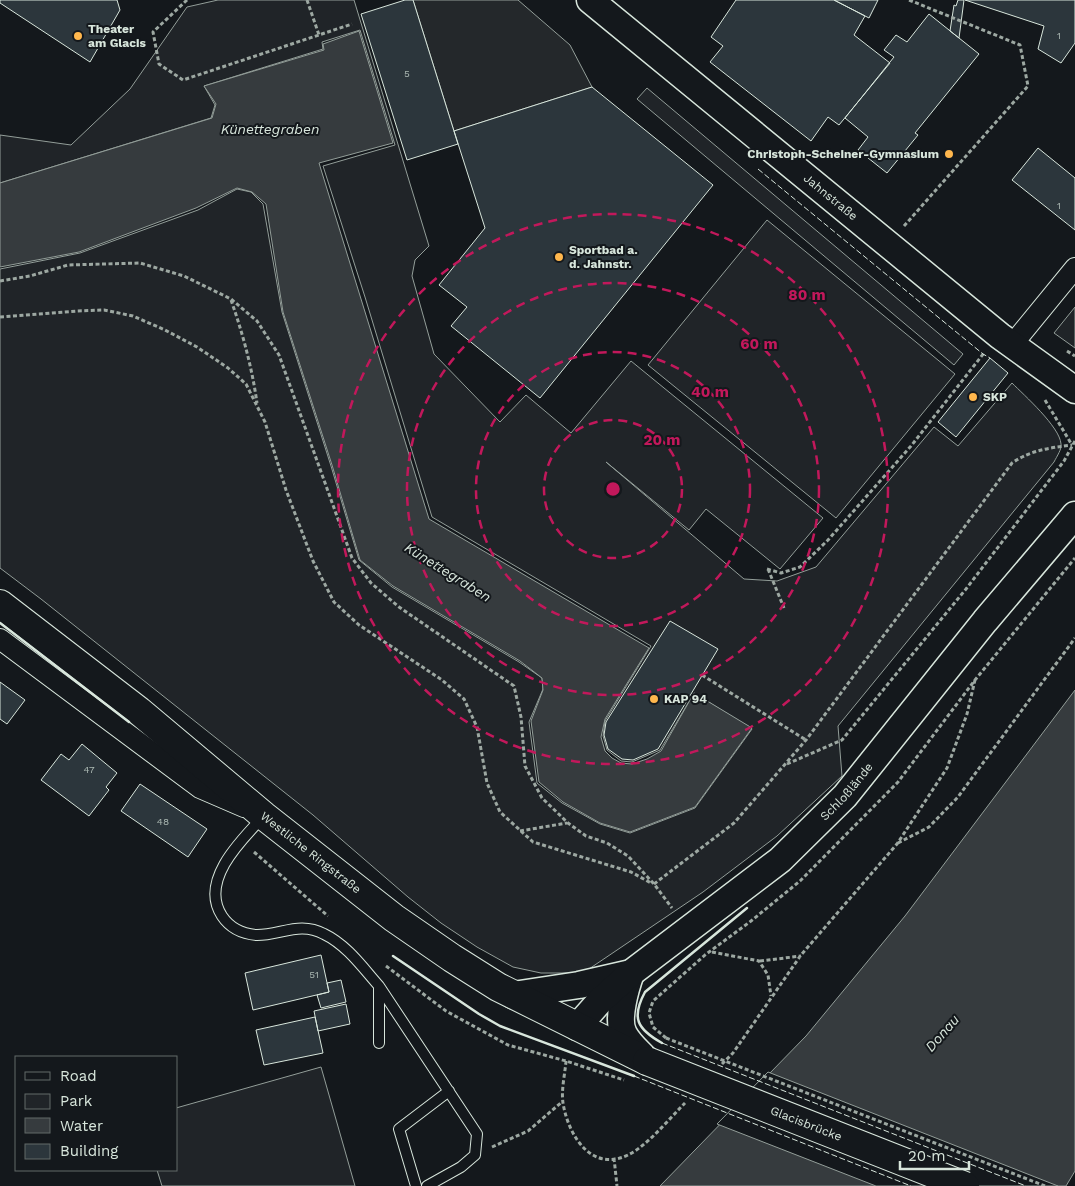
<svg xmlns="http://www.w3.org/2000/svg" width="1075" height="1186" viewBox="0 0 1075 1186" font-family="'Work Sans',sans-serif">
	<style>
		.green { fill: #202428; stroke: #939e99 }
		.parking { fill: #24282b; stroke: #939e99 }
		.water { fill: #363b3e; stroke: #939e99 }
		.pier { fill: #14181c; stroke: #939e99 }
		.building { fill: #2c363c; stroke: #d8e6dc }
		.lines { fill: none; stroke-linecap: round; stroke-linejoin: round }
		.service-casing { stroke: #d8e6dc; stroke-width: 12 }
		.minor-casing { stroke: #d8e6dc; stroke-width: 22 }
		.tertiary-casing { stroke: #d8e6dc; stroke-width: 29 }
		.secondary-casing { stroke: #d8e6dc; stroke-width: 30 }
		.path { stroke: #9da8a2; stroke-width: 3; stroke-dasharray: 4 2.5; stroke-linecap: butt }
		.service { stroke: #14181c; stroke-width: 10 }
		.minor { stroke: #14181c; stroke-width: 20 }
		.tertiary { stroke: #14181c; stroke-width: 26 }
		.secondary { stroke: #14181c; stroke-width: 28 }
		.secondary-bridge-casing { stroke: #d8e6dc; stroke-width: 30; stroke-linecap: butt }
		.path-bridge { stroke: #9da8a2; stroke-width: 3; stroke-dasharray: 4 2.5; stroke-linecap: butt }
		.secondary-bridge { stroke: #14181c; stroke-width: 28 }
		.fence { stroke: #d8e6dc; stroke-width: 1; stroke-dasharray: 6 2.5; stroke-linecap: butt }
		.wall { stroke: #d8e6dc; stroke-width: 2.5 }
		.ring { fill: none; stroke: #c2185b; stroke-width: 2.5; stroke-dasharray: 9 6 }
		.poi-dot { fill: #ffb74d; stroke: #14181c; stroke-width: 2 }
		.labels { text-anchor: middle; stroke-width: 4; stroke-linejoin: round; paint-order: stroke }
		.number-label { font-size: 10px; fill: #adbab4 }
		.poi-label { font-size: 12px; font-weight: bold; fill: #d8e6dc; stroke: #14181c; text-anchor: start }
		.street-label { font-size: 12px; fill: #d8e6dc; stroke: #14181c }
		.water-label { font-size: 14px; font-style: italic; fill: #d8e6dc; stroke: #14181c }
		.centre { fill: #c2185b; stroke: #14181c; stroke-width: 2.5 }
		.ring-label { font-size: 15px; text-anchor: middle; font-weight: bold; fill: #c2185b; stroke: #14181c; stroke-width: 4; stroke-linejoin: round; paint-order: stroke }
	</style>
	<rect width="100%" height="100%" fill="#14181c"/>
	<path class="green" d="M218 0H354L429 246 415 260 412 276 434 354 500 422 526 395 571 433 631 361 823 518 780 569 706 509 689 530 606 462 744 579 777 581 816 567 934 427 958 446 1012 383C1024 395 1060 427 1061 444 1062 449 1057 456 1054 462L838 726 842 776 777 836 703 892 583 973H541L513 967 477 947 441 923 408 897 313 815 41 599 0 568V269L80 253 198 210 237 189 251 192 263 204 282 312 331 466 359 560 392 587 519 662 542 678 543 689 529 722 537 783 562 803 600 824 630 833 695 808 752 729 694 693 660 750 632 762 621 761 607 750 603 736 605 721 651 646 432 517 365 297 323 166 395 145 360 30 322 42 323 49 204 86 215 105 211 118 0 183V135L71 145 130 89 187 7Z
		M647 88 963 354 954 365 637 99Z
		M767 220 955 374 836 518 648 365Z
		M1075 307V348L1054 333Z
		M321 1067 355 1186H162L157 1170H176V1108Z"/>
	<path class="parking" d="M413 0H518L570 45 592 87 454 131Z"/>
	<path class="water" d="M359 31 393 143 319 163 429 519 649 648 605 719 601 737 605 751 612 758 621 763 632 764 647 759 661 751 694 693 752 728 695 807 630 832 600 823 563 802 539 782 531 721 543 690 542 678 520 661 393 586 360 560 332 465 283 312 266 204 252 192 237 188 196 208 79 252 0 267V183L212 118 216 104 204 86 324 50 323 44Z
		M1075 690V1171L1066 1186H660L806 1036 905 916Z"/>
	<path class="pier" d="M768 1072 1058 1186H876L717 1124Z"/>
	<path class="building" d="M0 0H117L120 10 90 62 0 3Z
		M405 0H413L458 144 407 160 361 14Z
		M736 0H834L865 16 854 35 890 63 839 125 828 117 811 141 710 62 723 46 711 37Z
		M834 0H878L869 18Z
		M958 0H964L959 38 950 31 954 5 956 6Z
		M965 0H1075V43L1061 63 1038 49 1044 26Z
		M929 14 979 54 915 133 918 135 887 173 858 150 868 137 845 118 894 57 884 50 896 35 907 42Z
		M592 87 713 185 540 398 451 326 467 307 439 285 485 228 454 131Z
		M1038 148 1075 178V230L1012 180Z
		M990 358 1008 373 956 437 938 422Z
		M670 621 718 649 658 749 633 760 622 759 608 749 604 735 606 722Z
		M0 682 25 700 7 724 0 719Z
		M82 744 117 773 106 787 109 790 89 816 41 780 61 754 69 760Z
		M140 784 207 829 188 857 121 811Z
		M321 955 329 992 253 1010 245 973Z
		M341 980 346 1002 321 1008 317 995 329 992 327 983Z
		M346 1004 350 1024 318 1031 314 1011Z
		M315 1017 323 1053 264 1065 256 1030Z"/>
	<g class="lines">
		<g class="service-casing">
			<path id="service" d="M264 816C241 840 199 881 222 916 230 928 243 934 257 935 281 935 300 921 324 934 347 945 363 968 379 986V1043
				M379 986 477 1134 475 1155 461 1167 427 1186
				M416 1186 399 1129 449 1091"/>
		</g>
		<g class="minor-casing">
			<path id="minor" d="M1012 345 1075 268
				M0 639 200 788 244 807"/>
		</g>
		<g class="tertiary-casing">
			<g id="tertiary">
				<path id="s1" d="M590 0 1000 336 1075 390"/>
				<path d="M631 973C626 987 616 1020 624 1034 629 1044 640 1053 647 1061"/>
				<path d="M513 995 579 985 627 974"/>
				<path id="s2" d="M577 1027 600 1001 631 973 780 860 845 796 985 621 1075 515"/>
			</g>
		</g>
		<g class="secondary-casing">
			<g id="secondary">
				<path id="s3" d="M0 604 139 711 264 816 394 918 452 958 498 987 647 1061"/>
			</g>
		</g>
		<path class="path" d="M187 0 153 32 159 64 183 80 352 24
			M307 0 319 35
			M904 226 1028 86 1020 45 909 0
			M0 281 30 276 68 265 140 263 184 276 231 299 257 321 279 355 352 558 371 583 399 607 514 686 521 717 525 766 542 798 568 823 586 836 607 843 628 856 654 884 672 908
			M231 300C243 334 252 368 257 403
			M0 317 77 311 104 310 133 316 165 330 197 347 228 368 246 384 265 422 286 490 313 561 334 602 359 625 442 680 464 699 477 727 487 783 500 812 533 842 631 872 651 883
			M1067 351 1075 356
			M1045 400 1072 445
			M767 569 781 573 800 567 828 540 911 446 984 353
			M768 569 784 608
			M702 675 806 740
			M787 764 842 740 966 589 1064 461 1075 441
			M520 831 567 823
			M898 843 929 827 958 797 1075 638
			M254 852 328 916
			M654 884 734 823 806 740 1012 463C1031 450 1049 448 1072 445
			M712 952 759 961 768 975 771 996
			M760 961 801 956
			M386 966 446 1011 508 1045 566 1061 624 1080
			M666 1038 653 1027 649 1013 653 1001 705 955 751 921 800 881 898 782 975 680 1075 558
			M566 1061C565 1074 561 1090 563 1103 569 1139 595 1177 635 1151 654 1138 669 1119 685 1103
			M722 1064 733 1053 801 955 897 844 947 768 967 714 975 680
			M492 1147 528 1131 563 1101
			M614 1158 617 1186"/>
		<use href="#service" class="service"/>
		<use href="#minor" class="minor"/>
		<use href="#tertiary" class="tertiary"/>
		<use href="#secondary" class="secondary"/>
		<g class="secondary-bridge-casing">
			<g id="secondary-bridge">
				<path id="s4" d="M647 1061 965 1186"/>
			</g>
		</g>
		<path class="path-bridge" d="M666 1038 1045 1186"/>
		<use href="#secondary-bridge" class="secondary-bridge"/>
		<path class="fence" d="M758 169 983 354 990 358
			M662 1043 1026 1186
			M634 1076 911 1186"/>
		<path class="wall" d="M0 623 129 722
			M393 956 479 1014 500 1026 634 1076
			M662 1043C637 1029 631 1018 645 992L747 908"/>
	</g>
	<g class="ring">
		<circle cx="613" cy="489" r="69"/>
		<circle cx="613" cy="489" r="137"/>
		<circle cx="613" cy="489" r="206"/>
		<circle cx="613" cy="489" r="275"/>
	</g>
	<g class="poi-dot">
		<circle cx="78" cy="36" r="5"/>
		<circle cx="949" cy="154" r="5"/>
		<circle cx="559" cy="257" r="5"/>
		<circle cx="973" cy="397" r="5"/>
		<circle cx="654" cy="699" r="5"/>
	</g>
	<g class="labels">
		<g class="number-label">
			<text x="1059" y="39">1</text>
			<text x="407" y="77">5</text>
			<text x="1059" y="209">1</text>
			<text x="89" y="773">47</text>
			<text x="163" y="825">48</text>
			<text x="314" y="978">51</text>
		</g>
		<g class="poi-label">
			<text x="88" y="33">Theater<tspan x="88" dy="14">am Glacis</tspan></text>
			<text x="939" y="158" text-anchor="end">Christoph-Scheiner-Gymnasium</text>
			<text x="569" y="254">Sportbad a.<tspan x="569" dy="14">d. Jahnstr.</tspan></text>
			<text x="983" y="401">SKP</text>
			<text x="664" y="703">KAP 94</text>
		</g>
		<g class="street-label">
			<text dy="4" stroke="none"><textPath href="#s1" startOffset="311">Jahnstraße</textPath></text>
			<text dy="4" stroke="none"><textPath href="#s2" startOffset="359">Schloßlände</textPath></text>
			<text dy="4" stroke="none"><textPath href="#s3" startOffset="398">Westliche Ringstraße</textPath></text>
			<text dy="4" stroke="none"><textPath href="#s4" startOffset="171">Glacisbrücke</textPath></text>
		</g>
		<g class="water-label">
			<text x="270" y="134">Künettegraben</text>
			<text transform="translate(448 572) rotate(32)" y="5">Künettegraben</text>
			<text transform="translate(942 1033) rotate(-49)" y="5">Donau</text>
		</g>
	</g>
	<circle cx="613" cy="489" r="8" class="centre"/>
	<g class="ring-label">
		<text x="807" y="300">80 m</text>
		<text x="759" y="349">60 m</text>
		<text x="710" y="397">40 m</text>
		<text x="662" y="445">20 m</text>
	</g>
	<rect x="15" y="1056" width="162" height="115" fill="#14181c" stroke="#626a69"/>
	<rect x="25" y="1072" width="25" height="8" fill="#14181c" stroke="#626a69"/>
	<text x="60" y="1081" font-size="15" fill="#d8e6dc">Road</text>
	<rect x="25" y="1094" width="25" height="15" fill="#202428" stroke="#626a69"/>
	<text x="60" y="1106" font-size="15" fill="#d8e6dc">Park</text>
	<rect x="25" y="1118" width="25" height="15" fill="#363b3e" stroke="#626a69"/>
	<text x="60" y="1131" font-size="15" fill="#d8e6dc">Water</text>
	<rect x="25" y="1144" width="25" height="15" fill="#2c363c" stroke="#626a69"/>
	<text x="60" y="1156" font-size="15" fill="#d8e6dc">Building</text>
	<path d="M900 1161v8h69v-8" fill="none" stroke="#d8e6dc" stroke-width="2.5"/>
	<text x="908" y="1161" font-size="15" fill="#d8e6dc" stroke="#14181c" stroke-width="4" paint-order="stroke">20 m</text>
</svg>
